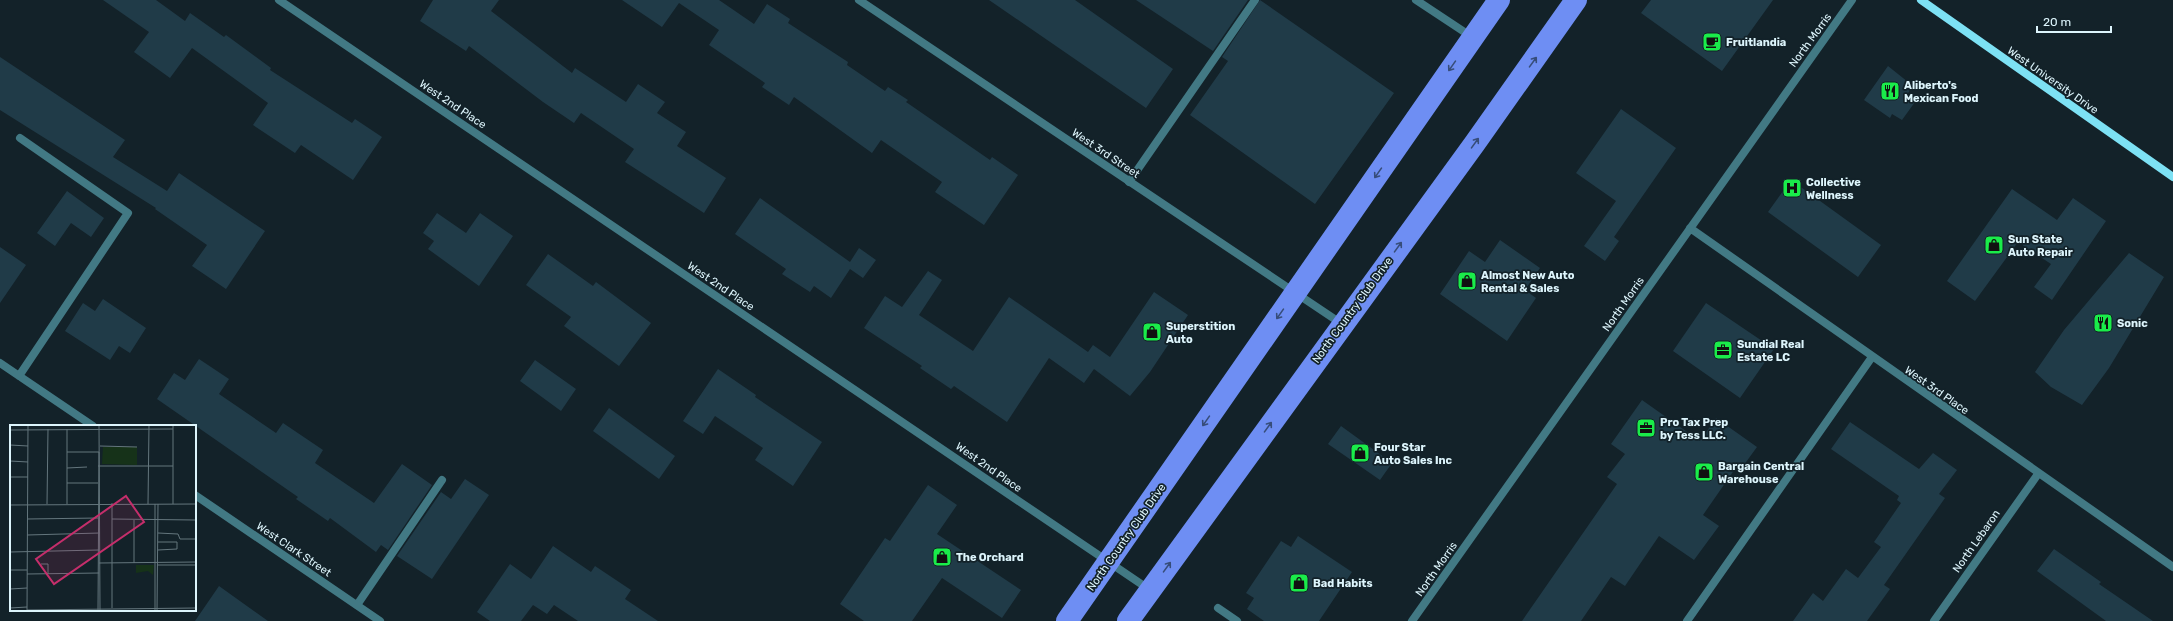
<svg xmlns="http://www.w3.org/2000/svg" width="2173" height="621" viewBox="0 0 2173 621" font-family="Rubik,sans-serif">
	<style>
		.building { fill: #203b48 }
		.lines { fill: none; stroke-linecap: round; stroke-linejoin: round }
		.service { stroke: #427984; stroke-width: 8 }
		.minor { stroke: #427984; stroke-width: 8 }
		.secondary { stroke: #7de1f4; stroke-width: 8 }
		.primary { stroke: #6e8ef3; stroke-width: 22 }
		.oneway { stroke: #374d7a }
		.labels { text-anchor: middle; stroke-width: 3.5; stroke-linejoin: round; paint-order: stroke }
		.street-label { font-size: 11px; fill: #ddf5fc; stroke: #132229 }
		.poi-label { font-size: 11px; font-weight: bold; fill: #ddf5fc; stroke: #132229; text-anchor: start }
		.inset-road { fill: none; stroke: #64767d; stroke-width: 1 }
		.view { fill: #c52e6b; fill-opacity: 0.15; stroke: #c52e6b; stroke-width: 2 }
		.inset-edge { fill: none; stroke: #ddf5fc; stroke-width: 2 }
	</style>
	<rect width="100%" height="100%" fill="#132229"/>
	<path class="building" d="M103 0H156L185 21 190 13 224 37 226 35 271 68 270 70 352 123 355 119 382 137 353 180 301 145 295 153 253 125 268 103 192 48 170 78 134 52 149 32Z
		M433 0H499L491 11 572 73 575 68 626 102 638 84 665 102 657 113 686 132 677 146 726 178 704 213 625 162 634 149 581 113 574 123 543 102 469 46 466 51 420 21Z
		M622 0H719L754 24 767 4 790 19 788 23 848 62 847 65 885 91 888 87 908 100 906 102 990 160 992 157 1018 175 984 225 935 192 942 182 881 140 872 153 794 97 789 105 762 87 765 83 709 45 719 30 679 3 662 27Z
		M989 0H1075L1173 69 1146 108Z
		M1136 0H1248L1213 51Z
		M1260 0 1394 93 1315 204 1190 115 1228 61 1222 57Z
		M1651 0H1773L1722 71 1641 13Z
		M0 57 125 140 113 157 167 191 179 173 265 231 226 289 192 266 207 245 155 209 156 208 0 110Z
		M1888 66 1913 86 1906 96 1915 102 1902 120 1892 114 1890 118 1864 100Z
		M1621 109 1676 148 1614 237 1619 241 1605 261 1584 246 1616 201 1576 173Z
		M1791 180 1881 245 1858 277 1768 212Z
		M2012 189 2057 220 2073 198 2106 221 2052 300 2034 287 2051 264 2018 242 1975 301 1947 281Z
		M67 191 104 218 91 237 71 223 55 246 37 233Z
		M760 198 850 262 859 248 876 260 863 278 850 269 831 298 814 286 810 292 782 274 786 269 735 234Z
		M437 213 466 233 480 213 513 236 479 286 428 249 434 241 423 233Z
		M1500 240 1540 268 1525 290 1536 298 1507 341 1440 294 1469 251 1485 262Z
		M0 247 26 265 0 303Z
		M2129 253 2164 277 2109 368 2082 405 2051 387 2035 372 2064 330Z
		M548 254 593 286 596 282 651 323 619 366 564 326 571 317 526 285Z
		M928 271 942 280 919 315 973 351 1009 297 1088 352 1093 345 1110 357 1154 292 1188 315 1150 372 1130 396 1094 369 1084 383 1049 358 1007 422 954 386 951 389 920 368 922 366 864 328 885 296 902 307Z
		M103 299 146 328 130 353 119 346 110 360 65 331 83 303 95 311Z
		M1706 303 1774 349 1740 398 1673 351Z
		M199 359 229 379 219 394 276 433 283 423 323 450 315 463 374 503 402 464 432 485 388 550 381 545 376 552 330 518 328 521 296 499 298 497 157 399 174 373 185 380Z
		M535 360 576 389 561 411 520 381Z
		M718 369 756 395 755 397 822 442 793 486 755 460 763 448 715 416 703 434 683 421Z
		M1642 400 1700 441 1716 418 1757 447 1741 469 1737 466 1703 515 1719 526 1694 560 1659 536 1625 586 1611 577 1581 621H1522L1617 484 1607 477 1625 454 1611 444Z
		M609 408 675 456 659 479 593 431Z
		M1850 422 1919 469 1933 453 1957 470 1939 494 1945 498 1884 585 1890 589 1867 621H1793L1813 593 1823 601 1846 569 1858 578 1881 547 1874 542 1901 503 1897 500 1899 496 1831 449Z
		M1341 426 1392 463 1380 480 1328 444Z
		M465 479 489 495 432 579 397 556 441 492 451 499Z
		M928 485 957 505 937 534 1021 590 1002 618 942 578 912 621H864L840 604 885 538 890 541Z
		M1298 536 1352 572 1319 621H1264L1247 609 1254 598 1246 593 1281 541 1291 547Z
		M553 546 591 572 595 566 631 590 625 599 658 621H578L554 605 547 614 533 605 521 621H490L477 612 510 564 531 579Z
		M2054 549 2101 582 2099 584 2153 621H2106L2037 571Z
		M219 586 268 621H195Z"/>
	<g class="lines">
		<path class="service" d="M1129 182 1255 0
			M357 605 442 480
			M1218 608 1237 621
			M1687 621 1872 357"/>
		<path class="minor" d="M279 0 1150 590
			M859 0 1342 324
			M1416 0 1472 37
			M1690 228 2173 567
			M0 363 93 426
			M19 376 128 213 20 138
			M195 495 380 621
			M1412 621 1852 0
			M1934 621 2038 474"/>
		<path class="secondary" d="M1921 0 2173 177"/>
		<path class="primary" d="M1067 621 1499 0
			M1128 621 1475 143 1576 0"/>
	</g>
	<defs><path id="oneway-shaft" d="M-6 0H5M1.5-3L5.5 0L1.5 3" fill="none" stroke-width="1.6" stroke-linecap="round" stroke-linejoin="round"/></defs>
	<g class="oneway">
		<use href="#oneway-shaft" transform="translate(1533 62) rotate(-54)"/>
		<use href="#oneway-shaft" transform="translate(1452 66) rotate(125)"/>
		<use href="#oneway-shaft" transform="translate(1475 143) rotate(-54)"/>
		<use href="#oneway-shaft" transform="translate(1378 173) rotate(125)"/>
		<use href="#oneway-shaft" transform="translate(1398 247) rotate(-54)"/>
		<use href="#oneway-shaft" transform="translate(1280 314) rotate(125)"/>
		<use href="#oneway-shaft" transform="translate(1206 421) rotate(125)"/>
		<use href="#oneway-shaft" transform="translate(1268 427) rotate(-54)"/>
		<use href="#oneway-shaft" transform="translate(1167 567) rotate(-54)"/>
	</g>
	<defs>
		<g id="cafe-square" transform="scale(1)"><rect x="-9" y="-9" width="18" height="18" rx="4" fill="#1aec4a" stroke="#132229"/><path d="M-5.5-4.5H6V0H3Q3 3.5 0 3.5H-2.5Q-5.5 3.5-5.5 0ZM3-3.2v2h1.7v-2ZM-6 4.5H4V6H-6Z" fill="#111"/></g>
		<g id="restaurant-square" transform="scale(1)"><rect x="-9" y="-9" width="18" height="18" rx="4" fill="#1aec4a" stroke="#132229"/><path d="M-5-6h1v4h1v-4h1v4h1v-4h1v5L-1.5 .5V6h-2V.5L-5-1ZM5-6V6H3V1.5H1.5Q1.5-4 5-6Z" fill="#111"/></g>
		<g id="hospital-square" transform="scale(1)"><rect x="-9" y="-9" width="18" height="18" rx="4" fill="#1aec4a" stroke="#132229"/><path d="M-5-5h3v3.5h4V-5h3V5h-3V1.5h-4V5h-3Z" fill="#111"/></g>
		<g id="shop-square" transform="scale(1)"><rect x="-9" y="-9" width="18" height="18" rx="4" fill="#1aec4a" stroke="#132229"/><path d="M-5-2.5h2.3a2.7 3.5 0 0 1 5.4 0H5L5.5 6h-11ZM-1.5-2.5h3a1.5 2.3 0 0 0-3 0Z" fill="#111"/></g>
		<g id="office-square" transform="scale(1)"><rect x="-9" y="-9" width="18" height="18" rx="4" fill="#1aec4a" stroke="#132229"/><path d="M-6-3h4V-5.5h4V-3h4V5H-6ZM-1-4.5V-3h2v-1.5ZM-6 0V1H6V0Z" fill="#111"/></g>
	</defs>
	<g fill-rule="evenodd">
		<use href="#cafe-square" x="1712" y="42"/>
		<use href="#restaurant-square" x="1890" y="91"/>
		<use href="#hospital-square" x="1792" y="188"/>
		<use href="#shop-square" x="1994" y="245"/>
		<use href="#shop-square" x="1467" y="281"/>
		<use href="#restaurant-square" x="2103" y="323"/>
		<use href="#shop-square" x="1152" y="332"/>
		<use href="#office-square" x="1723" y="350"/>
		<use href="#office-square" x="1646" y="428"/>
		<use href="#shop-square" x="1360" y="453"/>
		<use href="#shop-square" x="1704" y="472"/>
		<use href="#shop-square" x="942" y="557"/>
		<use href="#shop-square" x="1299" y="583"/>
	</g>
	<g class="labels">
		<g class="street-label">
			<text transform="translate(1810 40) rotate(-54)" y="4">North Morris</text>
			<text transform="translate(2053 80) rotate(35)" y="4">West University Drive</text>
			<text transform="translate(453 104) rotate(34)" y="4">West 2nd Place</text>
			<text transform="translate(1106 153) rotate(34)" y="4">West 3rd Street</text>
			<text transform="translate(721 286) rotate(34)" y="4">West 2nd Place</text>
			<text transform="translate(1623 304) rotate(-55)" y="4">North Morris</text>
			<text transform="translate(1352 310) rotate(-54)" y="4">North Country Club Drive</text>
			<text transform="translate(1937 390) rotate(35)" y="4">West 3rd Place</text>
			<text transform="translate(989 467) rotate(35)" y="4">West 2nd Place</text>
			<text transform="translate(1126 537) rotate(-55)" y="4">North Country Club Drive</text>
			<text transform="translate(1976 541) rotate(-55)" y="4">North Lebaron</text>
			<text transform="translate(294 549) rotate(34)" y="4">West Clark Street</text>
			<text transform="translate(1436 569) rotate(-55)" y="4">North Morris</text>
		</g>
		<g class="poi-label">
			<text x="1726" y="46">Fruitlandia</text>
			<text x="1904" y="89">Aliberto's<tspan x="1904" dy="13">Mexican Food</tspan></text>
			<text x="1806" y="186">Collective<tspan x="1806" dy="13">Wellness</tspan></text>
			<text x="2008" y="243">Sun State<tspan x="2008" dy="13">Auto Repair</tspan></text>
			<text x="1481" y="279">Almost New Auto<tspan x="1481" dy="13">Rental &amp; Sales</tspan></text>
			<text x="2117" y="327">Sonic</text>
			<text x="1166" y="330">Superstition<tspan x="1166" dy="13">Auto</tspan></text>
			<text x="1737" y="348">Sundial Real<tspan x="1737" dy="13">Estate LC</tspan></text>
			<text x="1660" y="426">Pro Tax Prep<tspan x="1660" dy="13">by Tess LLC.</tspan></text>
			<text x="1374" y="451">Four Star<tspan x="1374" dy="13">Auto Sales Inc</tspan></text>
			<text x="1718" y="470">Bargain Central<tspan x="1718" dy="13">Warehouse</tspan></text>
			<text x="956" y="561">The Orchard</text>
			<text x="1313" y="587">Bad Habits</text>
		</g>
	</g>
	<g transform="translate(10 425)">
		<rect width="186" height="186" fill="#132229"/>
		<path d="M93 22H127V40L92 39ZM126 140H144L143 150 138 146 126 148Z" fill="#163219"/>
		<path class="inset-road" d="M89 0 90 186M0 5 163 4M0 20 18 21M90 21 127 22M57 27H89M0 36 18 37M88 41H163M57 43 77 42M0 52H18M57 58H88M37 79 38 4M57 79V4M138 79 139 0M145 79V186M163 79V0M0 80 186 79M17 94 88 93M102 94 186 95M124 95V138M148 108 168 109 170 114H186M17 110 90 108M148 125 167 124V117H148M0 127 89 125M89 138 186 137M31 139H38V149M147 140H186M0 145H17M17 149 89 148M0 164 17 163M0 183 17 182M102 183V78M17 185 186 183M17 186 18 0M88 186 89 27M147 186 148 79"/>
		<path class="view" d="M116 71 134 97 44 159 26 134Z"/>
		<rect width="186" height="186" class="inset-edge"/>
	</g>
	<path d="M2037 26v6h74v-6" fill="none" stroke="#ddf5fc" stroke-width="2"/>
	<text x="2043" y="26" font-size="12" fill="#ddf5fc" stroke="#132229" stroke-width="3" paint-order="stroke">20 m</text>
</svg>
